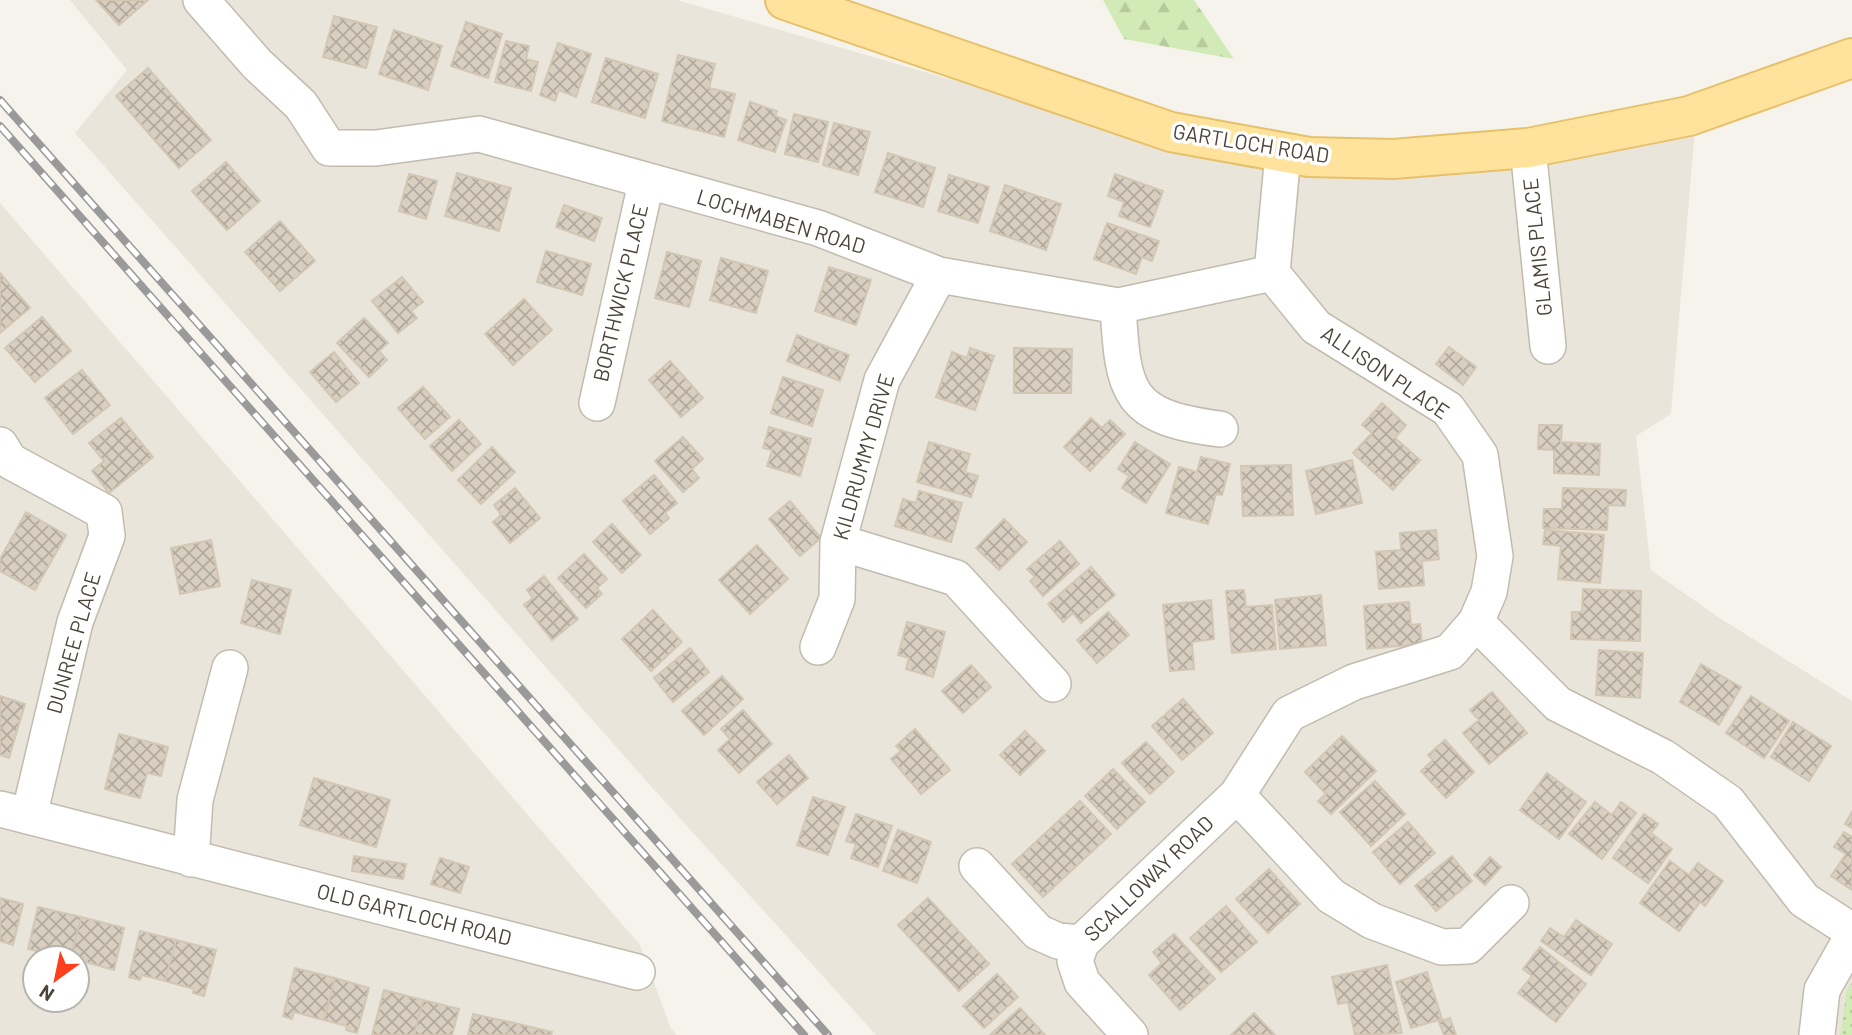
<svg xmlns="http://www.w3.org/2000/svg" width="1852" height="1035" viewBox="0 0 1852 1035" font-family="Barlow,sans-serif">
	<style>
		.residential { fill: #eae5da; fill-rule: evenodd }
		.green { fill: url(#green-dots) }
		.forest { fill: url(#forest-firs) }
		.building { fill: url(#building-cross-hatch); stroke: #d3c7b4; stroke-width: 2 }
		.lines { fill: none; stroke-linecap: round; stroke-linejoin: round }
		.minor-casing { stroke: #c2bbae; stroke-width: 38 }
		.major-casing { stroke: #e6c16a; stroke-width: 42 }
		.minor { stroke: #fff; stroke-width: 35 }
		.major { stroke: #ffe39c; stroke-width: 38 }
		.rail-casing { stroke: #9a9a9a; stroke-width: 8 }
		.rail { stroke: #fff; stroke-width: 5; stroke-dasharray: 16; stroke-linecap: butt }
		.labels { text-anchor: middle; stroke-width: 7; stroke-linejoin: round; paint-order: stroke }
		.street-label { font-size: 21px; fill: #4b4439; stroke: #fff }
	</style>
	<defs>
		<pattern id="green-dots" width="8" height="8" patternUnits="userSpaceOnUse" patternTransform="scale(1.75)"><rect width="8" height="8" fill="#d2eab5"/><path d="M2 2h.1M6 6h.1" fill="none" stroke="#b6ca9c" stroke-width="1.8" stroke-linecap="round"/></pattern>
		<pattern id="forest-firs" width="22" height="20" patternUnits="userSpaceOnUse" patternTransform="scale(1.75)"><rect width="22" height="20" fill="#d2eab5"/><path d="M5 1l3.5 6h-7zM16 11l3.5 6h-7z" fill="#b6ca9c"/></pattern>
		<pattern id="building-cross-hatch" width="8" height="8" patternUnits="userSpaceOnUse" patternTransform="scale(1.75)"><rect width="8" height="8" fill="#d8cfc1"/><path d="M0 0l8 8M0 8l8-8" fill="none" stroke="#b1aa9e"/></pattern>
	</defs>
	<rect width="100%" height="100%" fill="#f6f3ec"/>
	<path class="residential" d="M70 0H677L1228 160 1695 128 1671 414 1636 436 1651 570 1718 617 1852 701V1035H876L648 783 75 133 127 70Z
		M0 203 640 945 671 1029 677 1035H0ZM35 958H77V1000H35Z"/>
	<path class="green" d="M1852 983V1035H1840L1847 989Z"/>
	<path class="forest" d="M1103 0H1194L1234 59 1124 39Z"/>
	<path class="building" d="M96 0H148L119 25Z
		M334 16 377 27 366 68 323 57Z
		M466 22 502 34 488 78 451 66Z
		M394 30 442 46 428 90 379 74Z
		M506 41 529 46 526 59 538 62 531 91 495 82Z
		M558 43 591 54 576 97 559 90 555 101 540 95Z
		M678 55 715 64 709 88 735 94 724 137 662 121Z
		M606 58 658 74 645 118 592 102Z
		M148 68 211 140 179 168 116 96Z
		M750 102 777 111 775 116 786 120 775 152 738 140Z
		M794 114 828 122 818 162 785 154Z
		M834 123 870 132 858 175 823 165Z
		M888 153 935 168 923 207 875 192Z
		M226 162 260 201 227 230 192 191Z
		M457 173 511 188 499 231 445 216Z
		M409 174 437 181 426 219 399 211Z
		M1115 174 1163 191 1150 227 1119 216 1124 202 1108 196Z
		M949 175 989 187 978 223 938 211Z
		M1005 185 1061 204 1046 250 990 231Z
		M564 205 602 218 594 241 556 227Z
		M280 221 315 261 280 291 245 252Z
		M1107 223 1159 241 1152 261 1142 257 1136 274 1094 259Z
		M546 251 591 264 582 295 537 282Z
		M667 252 701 261 689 307 655 298Z
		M721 258 768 271 756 313 710 300Z
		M829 267 871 280 856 325 815 311Z
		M0 273 30 308 0 333Z
		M402 277 423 302 411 311 417 318 398 333 372 301Z
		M524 299 552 330 513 365 485 334Z
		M42 317 71 351 35 382 5 348Z
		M364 318 388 343 379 351 387 360 369 377 337 343Z
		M797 335 849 355 840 381 787 361Z
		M1449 347 1476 367 1463 385 1436 364Z
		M970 348 994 356 975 410 936 397 952 352 967 358Z
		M1014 348 1072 349 1071 393H1014Z
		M334 352 359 383 336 402 310 372Z
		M670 361 703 398 681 417 649 380Z
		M82 370 110 405 73 434 45 398Z
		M783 377 823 390 812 426 771 413Z
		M423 387 450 417 425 439 398 408Z
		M1382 403 1406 425 1395 438 1420 460 1393 490 1353 453 1372 433 1362 425Z
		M121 418 153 457 109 493 92 471 104 461 89 443Z
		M1091 418 1102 428 1110 420 1125 434 1090 471 1064 447Z
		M459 420 481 444 452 471 430 446Z
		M1539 425H1562L1561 442 1600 444 1599 475 1554 473V450L1538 449Z
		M769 427 811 439 800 476 767 466 772 450 763 448Z
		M683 437 703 459 692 469 699 478 683 492 655 461Z
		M929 442 970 454 965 472 978 476 971 497 917 482Z
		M1135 442 1170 464 1146 503 1122 488 1129 476 1118 469Z
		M492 447 515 472 481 504 458 480Z
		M1201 457 1230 464 1222 495 1216 494 1208 524 1166 513 1179 467 1197 472Z
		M1352 460 1362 503 1316 514 1306 471Z
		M1291 465 1293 515 1243 516 1241 466Z
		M654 475 677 503 665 513 669 518 650 534 623 501Z
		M515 488 540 518 510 543 493 522 501 515 494 505Z
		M1563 488 1626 490 1625 506 1608 505 1607 530 1543 528 1544 509H1562Z
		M919 491 962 503 951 542 895 526 903 499 916 503Z
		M790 501 821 538 800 556 769 519Z
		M26 512 66 535 35 590 0 571V559Z
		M1004 519 1027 542 999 570 976 548Z
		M612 524 641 555 622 573 593 542Z
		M1436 530 1439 559 1422 561 1424 585 1379 589 1376 552 1401 550 1400 533Z
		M1545 530 1604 535 1600 583 1558 579 1561 546 1543 544Z
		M211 540 220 586 180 594 171 548Z
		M1060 541 1079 564 1043 596 1030 581 1035 577 1027 569Z
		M757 545 788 579 750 614 719 580Z
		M584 554 607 579 597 588 602 594 586 608 558 578Z
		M1091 567 1115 595 1081 623 1073 613 1063 622 1048 604Z
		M544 576 578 619 552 640 524 605 533 598 527 590Z
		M252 580 291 590 280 634 241 623Z
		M1583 589 1641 591 1640 641 1571 639 1572 612H1582Z
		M1244 590 1246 607 1272 605 1276 649 1232 653 1226 591Z
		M1321 595 1326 645 1280 649 1275 600Z
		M1211 600 1214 639 1192 642 1194 669 1170 671 1163 605Z
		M1409 602 1411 625 1420 624 1422 644 1367 649 1364 606Z
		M653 610 682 642 651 671 622 639Z
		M1108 612 1129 635 1097 663 1077 640Z
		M907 622 945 632 933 677 906 669 909 658 898 655Z
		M690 648 709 672 673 702 654 678Z
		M1599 650 1643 653 1640 698 1596 695Z
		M1701 664 1741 687 1719 725 1680 702Z
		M971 665 991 687 963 713 942 691Z
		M722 676 743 699 704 735 682 711Z
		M1492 692 1527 733 1489 764 1463 733 1479 720 1470 710Z
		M0 696 25 704 9 758 0 755Z
		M1751 696 1789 721 1764 758 1726 733Z
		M1183 699 1213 733 1182 760 1152 726Z
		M743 710 772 744 739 773 718 750 730 739 721 729Z
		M1793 722 1831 746 1809 781 1771 757Z
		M915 729 950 770 921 794 891 759 901 751 896 746Z
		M1025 731 1045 751 1020 775 1000 755Z
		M119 734 168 747 161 776 147 773 140 798 105 789Z
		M1342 736 1376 771 1331 814 1318 801 1326 794 1305 772Z
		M1445 740 1474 772 1446 798 1421 771 1433 760 1428 755Z
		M1146 742 1174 772 1150 794 1122 763Z
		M789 755 808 778 777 804 757 782Z
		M1113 769 1145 802 1117 829 1085 796Z
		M1547 773 1586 802 1559 839 1520 810Z
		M314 778 390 800 376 847 300 825Z
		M1375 781 1405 814 1371 846 1340 812Z
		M813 797 845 807 828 855 797 845Z
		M1080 801 1111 834 1043 897 1012 864Z
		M1595 802 1612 815 1621 802 1636 813 1602 859 1569 834Z
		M1852 812V828L1845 824Z
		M856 814 892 826 878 867 851 858 856 844 846 841Z
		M1644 814 1658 824 1651 833 1672 849 1648 883 1613 858Z
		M1408 822 1435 853 1400 884 1373 852Z
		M898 830 931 842 917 883 883 871Z
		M1844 832 1852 837V890L1831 876 1846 854 1834 847Z
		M354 856 406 864 403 879 352 871Z
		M1452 856 1472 881 1436 911 1415 886Z
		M1490 857 1501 867 1485 885 1474 875Z
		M440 858 469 867 460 893 431 884Z
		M1670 861 1689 875 1698 863 1723 881 1705 906 1700 902 1679 931 1640 903Z
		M1269 869 1300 904 1268 933 1236 899Z
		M0 898 23 904 13 945 0 941Z
		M928 898 989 964 959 991 898 925Z
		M1226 906 1257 942 1221 972 1190 938Z
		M38 907 81 917 71 958 28 949Z
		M81 917 124 928 114 970 71 958Z
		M1576 920 1612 944 1591 975 1541 941 1550 928 1564 937Z
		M140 931 176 940 165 981 142 975 140 980 129 977Z
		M1174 934 1215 979 1180 1010 1149 975 1162 963 1153 952Z
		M176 940 216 950 204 996 193 993 194 989 165 981Z
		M1540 947 1586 984 1556 1022 1518 993 1532 976 1523 969Z
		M1387 965 1402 1033 1355 1035 1348 1002 1338 1004 1332 977Z
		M295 968 335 978 324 1020 294 1012 292 1019 283 1016Z
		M1427 972 1442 1019 1411 1028 1396 982Z
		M997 974 1018 997 984 1028 963 1006Z
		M335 978 369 988 357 1033 346 1030 347 1026 324 1020Z
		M384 990 423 1000 414 1035H372Z
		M423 1000 459 1009 452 1035H414Z
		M1020 1008 1045 1035H990Z
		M1254 1013 1275 1035H1231Z
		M473 1014 510 1022 507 1035H468Z
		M1450 1018 1456 1035H1444L1439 1022Z
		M510 1022 552 1032 551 1035H507Z"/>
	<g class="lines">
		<g class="minor-casing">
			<path id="minor" d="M201 0 257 64 301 105 329 148H376L479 134 818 228 939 275 1118 306 1272 273
				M1528 148 1548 346
				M1118 306C1123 393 1126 417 1220 429
				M597 403 646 183
				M0 445 10 461 104 512 107 536 75 622 29 816
				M838 542 956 578 1053 684
				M1476 622 1558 704 1663 757 1728 802 1804 900 1852 931
				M818 647 837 599 838 542 882 380 939 275
				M1237 795 1331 896 1372 921 1442 947 1468 946 1511 903
				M0 809 637 972
				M191 859 195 800 230 668
				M977 866 1038 932 1058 941 1081 943
				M1130 1035 1082 982 1075 961 1081 943 1237 795 1289 714 1354 682 1450 652 1476 622 1489 592 1495 556 1480 455 1448 409 1316 327 1272 273 1283 153
				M1817 1035 1822 990 1852 937"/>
		</g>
		<g class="major-casing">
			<path id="major" d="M785 0 1171 132 1309 157 1393 159 1528 148 1689 116 1852 58"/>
		</g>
		<use href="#minor" class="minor"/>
		<use href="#major" class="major"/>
		<g class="rail-casing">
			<path id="rail" d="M0 100 828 1035
				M0 126 804 1035"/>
		</g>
		<use href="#rail" class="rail"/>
	</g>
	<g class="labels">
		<g class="street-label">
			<text transform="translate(1251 144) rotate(9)" y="7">GARTLOCH ROAD</text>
			<text transform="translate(781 222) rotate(17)" y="7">LOCHMABEN ROAD</text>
			<text transform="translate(1538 247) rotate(-96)" y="7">GLAMIS PLACE</text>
			<text transform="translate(621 293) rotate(-77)" y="7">BORTHWICK PLACE</text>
			<text transform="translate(1385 373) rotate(34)" y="7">ALLISON PLACE</text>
			<text transform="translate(864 457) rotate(-74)" y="7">KILDRUMMY DRIVE</text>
			<text transform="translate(74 643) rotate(-74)" y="7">DUNREE PLACE</text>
			<text transform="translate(1149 879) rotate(-44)" y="7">SCALLOWAY ROAD</text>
			<text transform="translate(414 915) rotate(14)" y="7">OLD GARTLOCH ROAD</text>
		</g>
	</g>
	<g transform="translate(56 979) rotate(213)"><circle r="33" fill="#ffffff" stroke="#b7b4b0" stroke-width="2"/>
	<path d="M0-5L12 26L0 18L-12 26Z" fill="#fc3f1d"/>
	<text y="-10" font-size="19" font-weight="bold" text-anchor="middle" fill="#4b4439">N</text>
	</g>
</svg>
